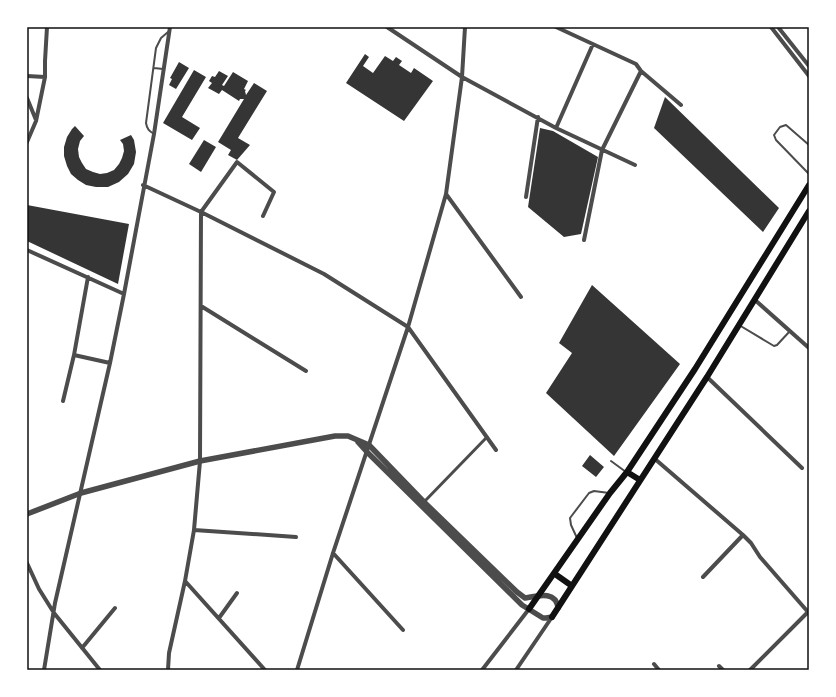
<svg xmlns="http://www.w3.org/2000/svg" width="836" height="697" viewBox="0 0 836 697" font-family="Figtree,sans-serif">
	<style>
		.building { fill: #353535 }
		.lines { fill: none; stroke-linecap: round; stroke-linejoin: round }
		.service { stroke: #4c4c4c; stroke-width: 2 }
		.pedestrian { stroke: #4c4c4c; stroke-width: 3 }
		.minor { stroke: #4c4c4c; stroke-width: 4 }
		.tertiary { stroke: #4c4c4c; stroke-width: 5.5 }
		.secondary { stroke: #111; stroke-width: 6 }
		.neatline { fill: none; stroke: #111; stroke-width: 1.5 }
	</style>
	<rect width="100%" height="100%" fill="#fff"/>
	<path class="building" d="M365 54 369 57 363 66 373 73 385 56 393 61 396 57 402 61 399 65 411 73 414 68 433 81 404 121 346 83Z
		M179 62 189 68 176 89 169 85 172 79 170 78Z
		M194 70 206 77 182 117 200 128 192 140 163 123Z
		M219 71 228 76 222 85 224 86 233 72 248 81 244 89 246 90 245 91 246 95 254 83 267 91 238 138 250 145 237 160 228 155 231 150 218 142 244 99H240L239 101 222 90 219 94 208 88 212 83 209 81 212 76 215 77Z
		M665 97 779 208 763 232 654 128Z
		M75 126 84 136 80 141 78 149 79 157 82 163 86 169 93 172 100 174 107 173 114 170 119 164 122 158 124 151 123 144 120 140 131 135 134 140 136 152 134 164 128 174 119 182 108 187H96L86 185 78 180 71 174 67 166 64 156V147L67 137 72 129Z
		M540 128 553 131 598 157 581 234 564 237 528 207Z
		M204 140 216 147 201 172 189 164Z
		M27 205 129 224 118 284 27 241Z
		M592 285 680 364 614 456 546 393 572 353 559 343Z
		M590 455 604 467 596 477 582 466Z"/>
	<g class="lines">
		<path class="service" d="M154 68 163 69
			M154 134C149 131 147 129 146 123L156 48 161 38 168 32
			M809 145 786 125 780 127 774 135 776 140 809 174
			M739 325 774 346 777 345 790 331
			M611 461 626 472
			M577 538 571 525 570 518 589 493 594 491 609 493"/>
		<path class="pedestrian" d="M424 502 487 437"/>
		<path class="minor" d="M387 27 462 77 556 128 635 165
			M556 27 636 64 641 71 681 105
			M771 27 809 76
			M778 27 809 66
			M27 76 45 77
			M27 98 36 120
			M556 128 593 44
			M27 142 36 121 45 77V61L47 27
			M143 185 201 212 324 274 408 327 496 450
			M446 194 521 297
			M526 197 538 117
			M584 240 602 150 641 71
			M27 250 124 294
			M755 300 809 348
			M201 306 306 371
			M74 355 110 363
			M707 377 802 468
			M63 401 74 355 88 277
			M655 459 743 535 751 543 760 557 808 612
			M194 530 296 537
			M333 553 403 630
			M27 563 39 589 54 613 100 670
			M703 577 743 535
			M185 581 265 670
			M219 618 237 593
			M82 648 115 608
			M654 664 659 670
			M719 666 723 670
			M44 670 55 603 110 363 124 294 154 134 170 27
			M168 670 169 653 185 581 194 530 200 461 201 212 237 162 274 192 263 216
			M297 670 333 553 408 327 446 194 462 77 465 27
			M482 670 529 609
			M516 670 552 617
			M750 670 809 611"/>
		<path class="tertiary" d="M358 442 367 452 522 605 543 618H546L552 617
			M27 514 81 493 200 461 335 436H348L369 445 424 502 517 592 525 598C537 596 556 590 558 608"/>
		<path class="secondary" d="M627 472 640 480
			M555 574 572 586
			M529 609 610 493 627 472 695 369 809 185
			M552 617 707 377 809 211"/>
	</g>
	<rect width="836" height="697" fill="none" stroke="#ffffff" stroke-width="56"/>
	<rect x="28" y="28" width="780" height="641" class="neatline"/>
</svg>
